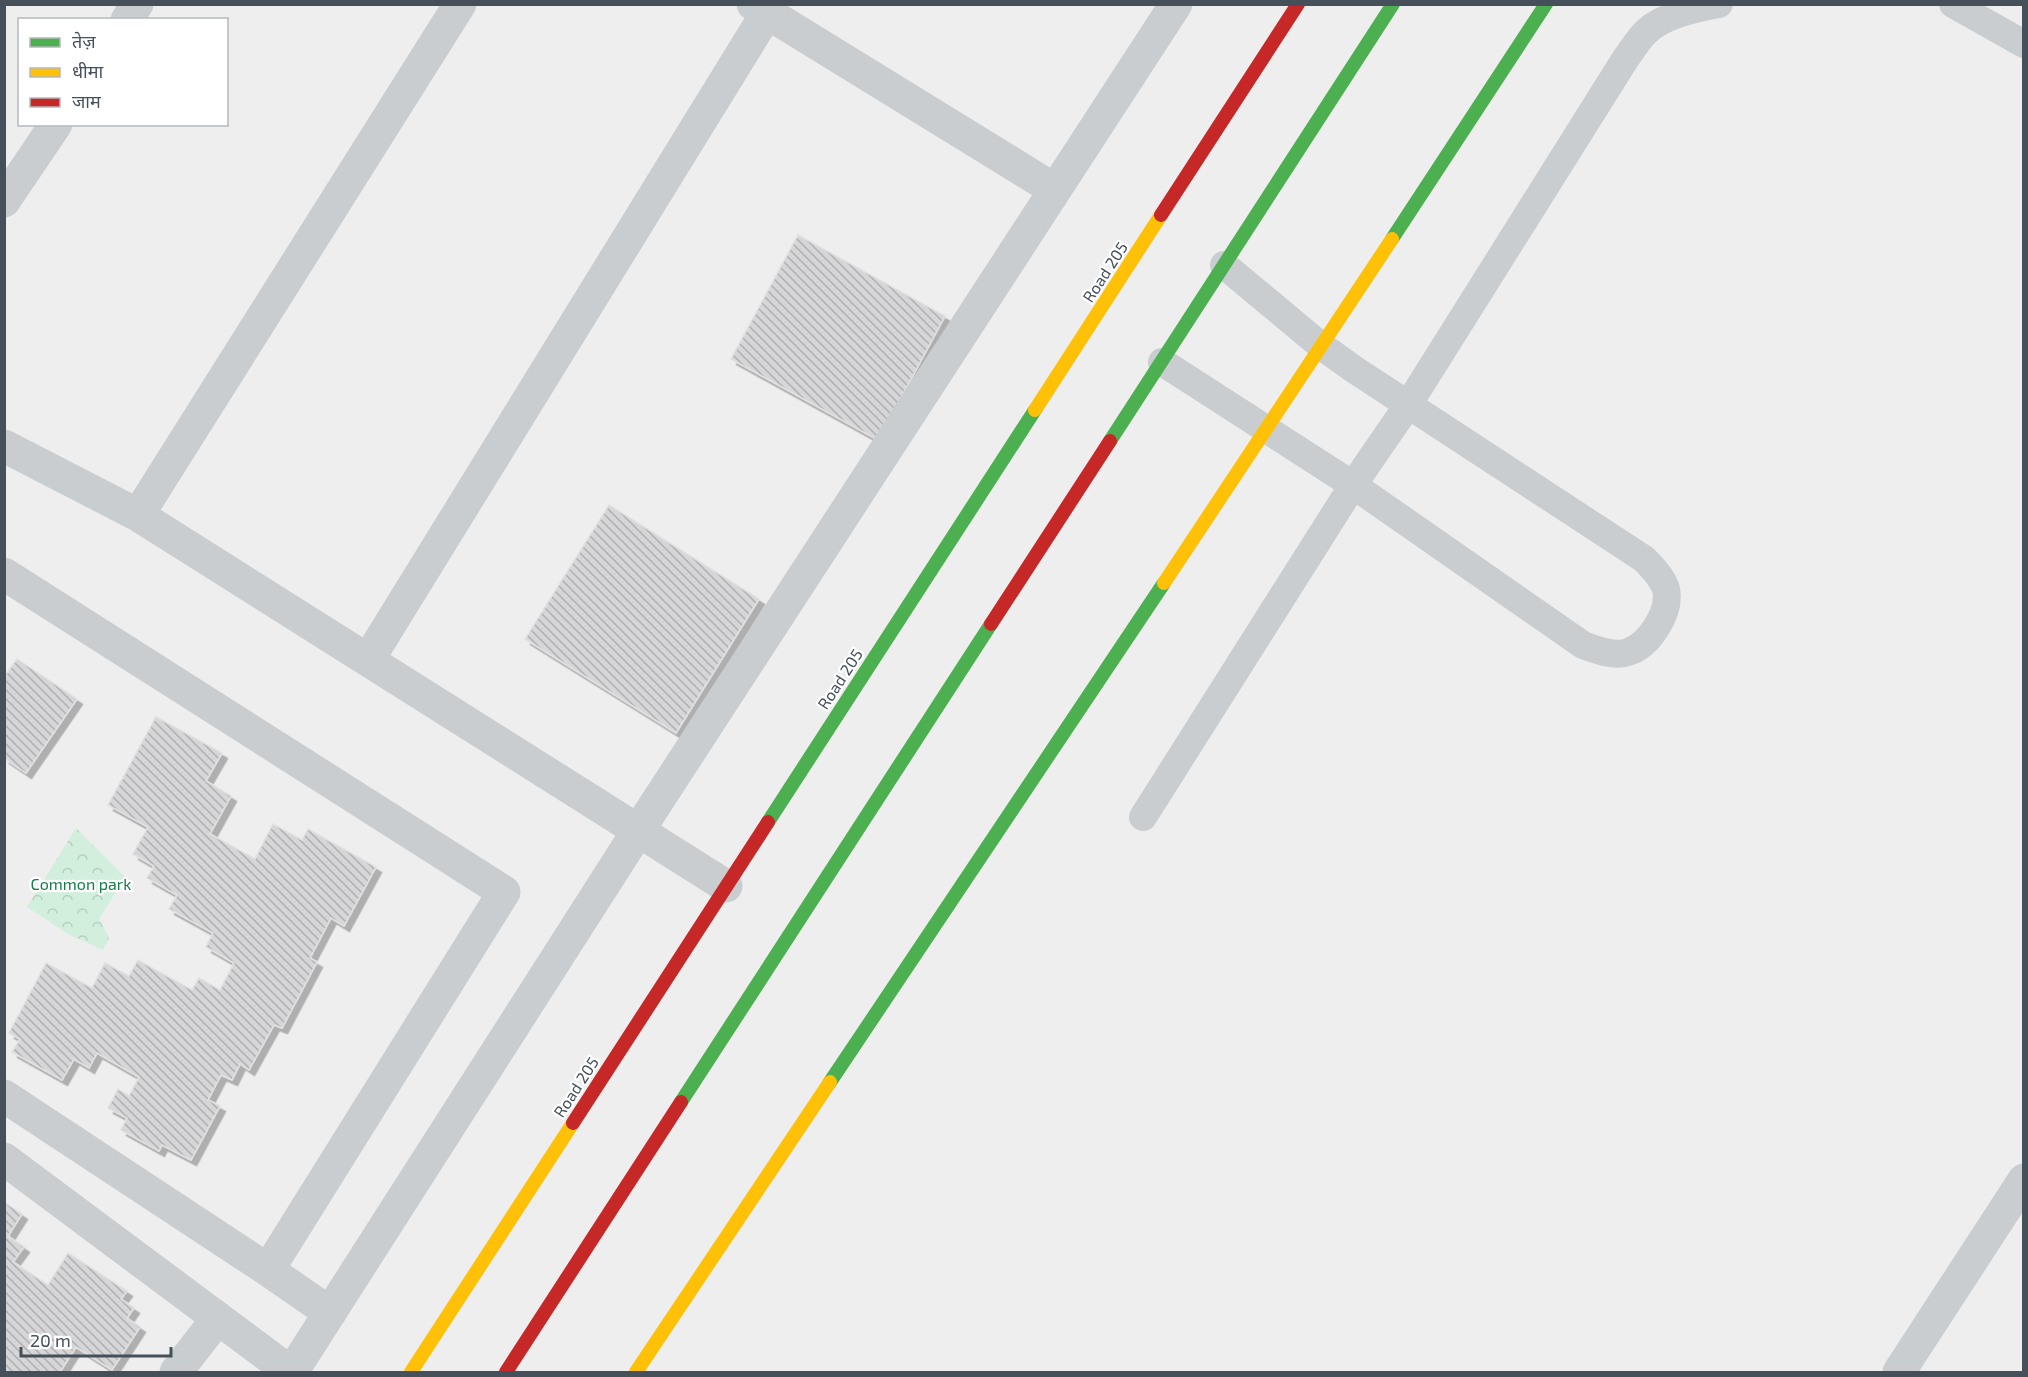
<svg xmlns="http://www.w3.org/2000/svg" width="2028" height="1377" viewBox="0 0 2028 1377" font-family="'Exo 2','Noto Sans Devanagari',sans-serif">
	<style>
		.park { fill: url(#park-crowns) }
		.building { fill: url(#building-back-hatch); stroke: #e0e0e1; stroke-width: 1.5; filter: url(#shadow) }
		.lines { fill: none; stroke-linecap: round; stroke-linejoin: round }
		.lane { stroke: #cacdcf; stroke-width: 28 }
		.street { stroke: #cacdcf; stroke-width: 33 }
		.fast { stroke: #4caf50; stroke-width: 14 }
		.slow { stroke: #ffc107; stroke-width: 14 }
		.jam { stroke: #c62828; stroke-width: 14 }
		.labels { text-anchor: middle; stroke-width: 4.5; stroke-linejoin: round; paint-order: stroke }
		.street-label { font-size: 16px; fill: #45505b; stroke: #fff }
		.park-label { font-size: 16px; fill: #147e49; stroke: #fff }
	</style>
	<defs>
		<pattern id="park-crowns" width="20" height="18" patternUnits="userSpaceOnUse" patternTransform="scale(1.5)"><rect width="20" height="18" fill="#d1efdc"/><path d="M2 6a3 3 0 1 1 6 0M12 15a3 3 0 1 1 6 0" fill="none" stroke="#b5cfbf"/></pattern>
		<pattern id="building-back-hatch" width="6" height="6" patternUnits="userSpaceOnUse" patternTransform="scale(1.5)"><rect width="6" height="6" fill="#d6d6d8"/><path d="M-1 5l2 2M0 0l6 6M5-1l2 2" fill="none" stroke="#afb0b2"/></pattern>
		<filter id="shadow"><feDropShadow dx="5.5" dy="5.5" stdDeviation="0" flood-color="#0004"/></filter>
	</defs>
	<rect width="100%" height="100%" fill="#efeeee"/>
	<path class="park" d="M76 828 125 877 99 919 109 938 103 950 68 934 27 907Z"/>
	<path class="building" d="M798 235 945 316 878 440 731 359Z
		M609 505 759 599 676 733 525 639Z
		M17 659 77 699 26 773 4 758V677Z
		M156 717 222 753 206 781 231 796 210 834 255 859 273 824 302 840 308 829 376 867 344 926 331 918 310 958 317 962 282 1028 274 1025 249 1070 240 1064 232 1080 221 1075 208 1100 220 1106 191 1160 162 1145 159 1151 121 1130 127 1118 108 1108 118 1089 129 1096 139 1077 97 1053 89 1068 74 1059 62 1080 12 1052 20 1039 9 1033 46 963 92 988 105 963 129 976 138 960 192 990 199 978 220 990 234 963 206 947 213 933 169 909 177 895 147 878 154 866 133 854 148 827 108 805Z
		M4 1202 22 1214 8 1236 24 1247 13 1262 48 1285 68 1253 127 1291 121 1299 134 1308 127 1318 140 1327 112 1370 76 1347 60 1372H4Z"/>
	<g class="lines">
		<path class="lane" d="M1953 4 2024 44
			M1162 362 1353 485 1583 645C1596 650 1615 657 1628 652 1650 645 1671 611 1666 589 1662 577 1652 567 1644 559L1355 370 1320 345 1224 265
			M1143 817 1353 485 1408 405 1626 58C1633 49 1639 38 1647 31 1664 15 1696 8 1719 4"/>
		<path class="street" d="M753 4 1055 190
			M127 20 137 4
			M4 201 56 124
			M4 446 138 515 726 886
			M138 515 460 4
			M4 574 504 892 268 1270 330 1313
			M368 660 767 13
			M4 1096 268 1270
			M4 1159 290 1372
			M176 1372 218 1318
			M292 1372 638 831 1176 4
			M1899 1372 2024 1180"/>
		<path class="fast" d="M1392 239 1546 4
			M1110 441 1393 4
			M768 822 1035 410
			M830 1082 1164 583
			M681 1102 991 624"/>
		<path class="slow" d="M1035 410 1161 215
			M1164 583 1392 239
			M411 1372 573 1123
			M636 1372 830 1082"/>
		<path class="jam" d="M1161 215 1298 4
			M991 624 1110 441
			M573 1123 768 822
			M506 1372 681 1102"/>
	</g>
	<g class="labels">
		<g class="street-label">
			<text transform="translate(1105 272) rotate(-57)" y="6">Road 205</text>
			<text transform="translate(840 679) rotate(-57)" y="6">Road 205</text>
			<text transform="translate(576 1087) rotate(-57)" y="6">Road 205</text>
		</g>
		<g class="park-label">
			<text x="81" y="890">Common park</text>
		</g>
	</g>
	<rect width="2028" height="1377" fill="none" stroke="#45505b" stroke-width="12"/>
	<rect x="18" y="18" width="210" height="108" fill="#ffffff" stroke="#b5b9bd" stroke-width="1.5"/>
	<rect x="30" y="38" width="30" height="9" fill="#4caf50" stroke="#b5b9bd" stroke-width="1.5"/>
	<text x="72" y="48" font-size="18" fill="#45505b">तेज़</text>
	<rect x="30" y="68" width="30" height="9" fill="#ffc107" stroke="#b5b9bd" stroke-width="1.5"/>
	<text x="72" y="78" font-size="18" fill="#45505b">धीमा</text>
	<rect x="30" y="98" width="30" height="9" fill="#c62828" stroke="#b5b9bd" stroke-width="1.5"/>
	<text x="72" y="108" font-size="18" fill="#45505b">जाम</text>
	<path d="M21 1347v9h150v-9" fill="none" stroke="#45505b" stroke-width="3"/>
	<text x="30" y="1347" font-size="18" fill="#45505b" stroke="#ffffff" stroke-width="4.5" paint-order="stroke">20 m</text>
</svg>
